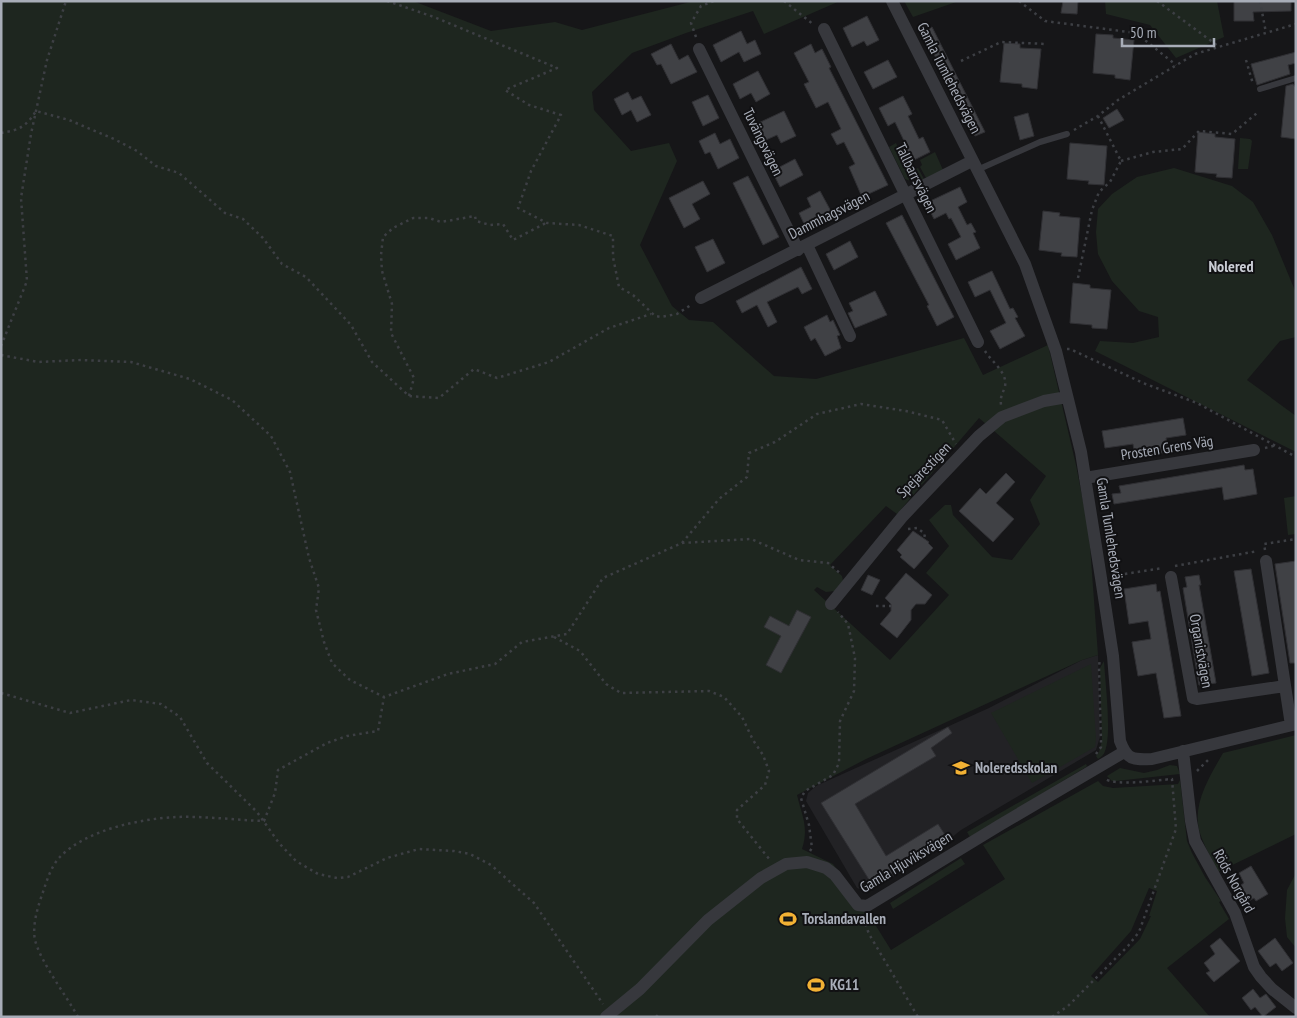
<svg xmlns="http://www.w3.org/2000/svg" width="1297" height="1018" viewBox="0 0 1297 1018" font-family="'PT Sans Narrow',sans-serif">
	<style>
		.built { fill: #222225 }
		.green { fill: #1e261f; fill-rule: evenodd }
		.building { fill: #404145; stroke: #303034 }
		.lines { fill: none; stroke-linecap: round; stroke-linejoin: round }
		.path { stroke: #3d3f44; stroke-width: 2.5; stroke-dasharray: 2.5 4; stroke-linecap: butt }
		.lane { stroke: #37383d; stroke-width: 6 }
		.street { stroke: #37383d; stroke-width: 12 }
		.labels { text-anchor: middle; stroke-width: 4; stroke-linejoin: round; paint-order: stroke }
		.street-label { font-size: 15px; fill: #a8adb8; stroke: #111113 }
		.poi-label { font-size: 15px; font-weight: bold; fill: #a8adb8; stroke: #111113; text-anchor: start }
		.neighbourhood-label { font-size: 16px; font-weight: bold; fill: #c9ccd4; stroke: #111113 }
	</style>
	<rect width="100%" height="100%" fill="#161618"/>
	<path class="built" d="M1098 655 1100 737 1096 750 961 830 951 838 949 842 875 888 862 890 857 888 806 801 808 793 816 786 989 708 1082 660Z"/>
	<path class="green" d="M1 1H413L491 31 555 22 582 30 694 1H840L764 34 753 11 686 33 632 53 592 92 594 110 631 151 669 143 677 161 640 245 672 306 689 320 713 322 774 376 816 379 964 338 983 375 1048 345 1076 465 1089 532 1098 655 1082 660 866 759 797 795C802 816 809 827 802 849L833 864 858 897 891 950 1005 879 983 845 1098 781 1103 786 1113 788 1178 784 1180 780 1187 841 1192 853 1205 877 1221 901 1219 902 1229 919 1167 968 1210 1017H1ZM979 418 1046 476 1030 500 1040 524 1012 560 992 557 953 515 951 505H945L929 520 949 546 926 573 949 595 890 660 814 590 817 587 826 592 835 591 843 581 842 576 830 565 886 506 897 514ZM1149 888 1157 891 1149 916H1151L1140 939 1098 982 1091 976 1131 931Z
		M904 1H959L913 17Z
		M1105 1H1217L1224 37 1176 58 1150 25 1106 14Z
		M1240 138 1250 139 1252 141 1248 169H1238Z
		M896 143 908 172 918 168 924 179 916 183 905 179 889 147Z
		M935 152 943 170 926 178 920 167 922 165 920 160Z
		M1174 168 1232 186 1253 202 1272 235 1296 293V337L1280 341 1247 380 1296 416V452L1095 351 1100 341 1133 343 1159 337 1158 317 1139 311 1112 281 1098 254 1096 232 1098 209 1112 194 1137 177Z
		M1296 496V534L1288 535 1284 498Z
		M1104 661C1105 680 1112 734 1105 751 1104 755 1101 757 1098 759L1096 756 1099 752 1102 741 1100 668Z
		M1091 664 1096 739 1095 747 1032 783 991 713Z
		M1296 735V834L1218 872C1212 859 1204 846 1200 833 1191 805 1210 776 1223 753Z
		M1086 764 1087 766 1086 767 970 837 967 832Z
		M1170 765 1177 766 1180 774 1116 781H1112L1107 776 1120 768 1144 773 1157 770Z
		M961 858 965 864 893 909 890 903Z
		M1296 873V948L1287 937 1285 918 1287 890Z"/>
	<path class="building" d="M1063 1H1078L1077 14 1061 13Z
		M1234 1H1291V11L1253 12 1254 21H1234Z
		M867 16 879 40 867 46 864 41 852 47 843 28Z
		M932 27 985 132 975 136 923 32Z
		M741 31 747 44 755 40 761 54 744 62 739 52 721 62 713 45Z
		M1096 34 1113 35V38L1134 40 1130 80 1115 78V75L1093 73Z
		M1004 43 1020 44V48L1041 49 1037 89 1022 87V84L1000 82Z
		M671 44 679 60 688 55 697 72 671 84 661 64 657 65 651 54Z
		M811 44 815 53 822 49 831 67 829 68 888 185 862 197 849 167 855 164 844 142 837 145 831 134 841 129 828 102 816 108 804 84 809 82 794 53Z
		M1296 52V63L1288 65 1290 74 1257 85 1251 64Z
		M888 60 897 77 873 89 864 72Z
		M758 71 770 94 756 102 751 93 740 99 733 84Z
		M1293 84 1296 88V139L1281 137 1286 86Z
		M628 92 632 100 641 96 651 115 637 122 631 110 622 115 614 99Z
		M708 95 719 118 703 126 692 102Z
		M903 96 912 114 908 116 919 139 923 137 930 152 906 164 898 149 906 145 895 122 888 126 879 108Z
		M1117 109 1124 120 1109 128 1103 118Z
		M784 111 796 136 781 143 777 135 757 144 750 127Z
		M1028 113 1034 136 1020 140 1014 117Z
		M1198 132 1215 134V137L1235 139 1232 178 1216 177 1217 174 1195 172Z
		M715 133 720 144 730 139 739 158 718 169 710 152 705 154 699 141Z
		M1070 143 1107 146 1104 185 1088 184 1089 181 1067 179Z
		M795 159 803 175 780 187 772 171Z
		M748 176 779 237 763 245 733 183Z
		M703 181 710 194 692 204 700 219 684 228 669 198Z
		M960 187 967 202 958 207 967 225 971 223 976 232 973 233 980 248 956 260 948 244 961 237 951 218 949 219 946 213 934 219 926 203Z
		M820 191 833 215 806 228 799 213 811 207 807 198Z
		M1043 211 1060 213 1059 216 1080 218 1077 257 1061 256 1062 253 1039 250Z
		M902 215 954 317 937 326 927 306 929 305 886 223Z
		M713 239 725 263 707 272 695 247Z
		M850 241 858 257 834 270 826 254Z
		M801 267 812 289 802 294 798 287 767 302 777 322 768 327 757 305 742 313 736 301Z
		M992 271 1010 309 1013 308 1018 317 1015 318 1025 336 1000 349 990 331 1006 323 990 290 975 297 968 282Z
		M1073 283 1090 285V288L1111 290 1107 329 1092 328V325L1070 323Z
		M875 291 887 315 855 328 848 313 853 311 849 303Z
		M827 315 830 322 833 320 840 335 837 336 841 348 825 356 815 338 811 341 804 327Z
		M1183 418 1186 435 1166 438 1168 452 1135 457 1133 444 1105 448 1102 431Z
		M1244 465 1245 470 1253 469 1257 494 1224 500 1222 487 1114 504 1112 494 1121 493 1119 486Z
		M1006 473 1015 482 996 503 1014 519 993 542 959 511 980 488 986 494Z
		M913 531 929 542 928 543 933 548 914 569 900 557 902 555 897 550Z
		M1296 561V663H1290L1275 564Z
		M1251 569 1269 673 1252 676 1234 571Z
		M906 573 932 595 925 604H916L911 610V620L897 638 880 624 891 611V604L885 598Z
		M868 575 880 580 872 595 861 590Z
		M1199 575 1201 585H1199L1216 683 1199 685 1183 588 1187 587 1185 577Z
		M1156 584 1157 592 1160 591 1181 716 1164 718 1156 673 1138 676 1132 642 1151 639 1148 621 1129 624 1124 589Z
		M797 610 811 617 781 673 766 665 781 636 764 627 770 616 789 626Z
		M948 727 952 733 931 748 936 756 855 804 886 856 938 824 949 841 907 867 905 864 873 886 821 803Z
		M1251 866 1268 894 1256 901 1254 898 1247 902 1238 887 1244 883 1239 873Z
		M1220 938 1240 961 1214 982 1206 973 1210 971 1204 963 1215 954 1210 946Z
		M1275 938 1293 963 1282 971 1276 963 1270 967 1258 951Z
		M1253 989 1260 998 1266 994 1276 1007 1263 1017 1255 1007 1251 1010 1242 998Z"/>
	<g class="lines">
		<path class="path" d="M387 1 434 17 557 68 505 90 529 105 561 115 531 171 518 208 547 223 579 225 613 236V257L619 287 633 295 655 316 661 317 677 314 691 305
			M784 1 814 25
			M1019 1 1045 21 1136 33 1176 65
			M1157 1 1218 46
			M1260 1 1266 33
			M696 37 691 23 701 6 714 1
			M1246 60 1253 84
			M961 61 1001 42 1046 44
			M1074 130 1098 116 1118 100 1195 54 1296 24
			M1 133C19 130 26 127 36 111L69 120 114 139 137 151 156 166 179 173 225 213 243 219 263 238 282 264 306 277 351 325 372 362 409 396 439 398 474 369 497 378 549 362 609 328 651 314
			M1121 161 1153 152 1182 149 1199 131 1232 134 1257 113
			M1078 278 1092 210 1099 192 1110 182 1121 161 1098 116
			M1 346 27 281 21 198 31 134 47 60 66 1
			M1067 349H1070L1143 383 1197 403 1296 457
			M985 351C991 361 1008 373 1005 386 1003 394 1000 395 1001 405
			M1 355 38 362 81 360 131 362 190 379 232 400 271 436 290 472 309 558 319 588 316 610 324 642 332 663 350 680 384 697
			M409 396 414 378 391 333 392 304 382 271 381 255 383 237 393 228 413 218H429L441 222 475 216 476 221 490 225 503 224 513 240 546 223
			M1265 448 1277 445
			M908 529 917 528 925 534 924 538
			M682 543 719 499 747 477 749 453 775 442 817 414 861 404 906 411 942 420 956 444
			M1265 550 1264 544 1296 539
			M1175 566 1258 551
			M1112 576 1163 568
			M876 606H891
			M554 637 580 651 606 684 621 693 709 691 724 697 742 717 753 740 763 755 769 771 765 785 737 810V819L770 860
			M1 693 70 713 131 700 161 704 180 717 207 763 257 812 279 843 296 861 318 874 337 878 348 877 387 858 419 849 454 851 470 854 491 865 534 903 603 1004
			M1096 754 1101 747V742L1099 666 1100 659
			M1197 771 1209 759
			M810 851 812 848 809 825 801 798 805 791 833 775 839 763 840 721 854 691 855 658 848 624 838 612
			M863 918 869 934 918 1017
			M78 1017C66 995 41 963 35 940 32 925 38 906 43 892 47 880 51 867 59 858 85 830 139 819 176 817 205 816 235 820 264 821L275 793 278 770 327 743 347 736 378 731 384 697 448 674 495 664 522 642 567 634 603 578 682 543 751 539 799 560 828 563 841 574
			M656 1017 658 1015
			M1052 1017 1068 1006 1128 946 1139 932 1176 829 1172 779C1158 780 1114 787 1104 778"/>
		<path class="lane" d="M1260 89 1296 78
			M977 170 1040 142 1067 134"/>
		<path class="street" d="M892 1 1025 264 1056 351 1081 452 1101 578 1113 656 1120 741C1127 760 1133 760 1152 759L1296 724
			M824 29 978 342
			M699 49 798 250
			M807 245 850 336
			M701 298 972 161
			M1085 478 1254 450
			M1266 561 1291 725
			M1171 577 1193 698 1197 699 1285 686
			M831 604 903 516 979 436 1002 417 1044 401 1067 397
			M1183 751 1191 821 1195 841 1235 913 1254 967 1261 977 1272 989 1296 1008
			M606 1017 640 989 708 920 761 878 786 864 807 862 826 868 835 875 858 905 867 906 1000 825 1124 752"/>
	</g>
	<defs>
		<g id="school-bare" transform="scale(1.35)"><path d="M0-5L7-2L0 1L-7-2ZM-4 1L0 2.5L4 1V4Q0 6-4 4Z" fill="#f2b134" stroke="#111113" stroke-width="2.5" paint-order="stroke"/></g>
		<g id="stadium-bare" transform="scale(1.35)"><path d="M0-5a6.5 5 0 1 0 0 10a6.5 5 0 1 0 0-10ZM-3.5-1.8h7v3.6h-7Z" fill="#f2b134" stroke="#111113" stroke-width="2.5" paint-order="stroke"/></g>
	</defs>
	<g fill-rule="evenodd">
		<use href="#school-bare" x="961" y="768"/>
		<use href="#stadium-bare" x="788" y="919"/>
		<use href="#stadium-bare" x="816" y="985"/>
	</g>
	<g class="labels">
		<g class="street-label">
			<text transform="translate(949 78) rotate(63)" y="5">Gamla Tumlehedsvägen</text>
			<text transform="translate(763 142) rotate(64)" y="5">Tuvängsvägen</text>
			<text transform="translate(916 178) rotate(64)" y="5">Tallbarrsvägen</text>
			<text transform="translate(829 215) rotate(-27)" y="5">Dammhagsvägen</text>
			<text transform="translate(1167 448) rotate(-9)" y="5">Prosten Grens Väg</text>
			<text transform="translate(924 470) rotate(-46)" y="5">Spejarestigen</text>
			<text transform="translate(1111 538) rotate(81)" y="5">Gamla Tumlehedsvägen</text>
			<text transform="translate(1201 651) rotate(80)" y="5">Organistvägen</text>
			<text transform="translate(906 862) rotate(-31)" y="5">Gamla Hjuviksvägen</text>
			<text transform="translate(1234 881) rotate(61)" y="5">Röds Norgård</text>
		</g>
		<g class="poi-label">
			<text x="975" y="773">Noleredsskolan</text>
			<text x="802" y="924">Torslandavallen</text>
			<text x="830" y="990">KG11</text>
		</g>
		<g class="neighbourhood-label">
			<text x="1231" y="272">Nolered</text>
		</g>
	</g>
	<rect width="1297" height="1018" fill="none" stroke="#a8adb8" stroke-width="5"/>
	<path d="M1122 38v8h92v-8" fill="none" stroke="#a8adb8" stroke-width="2.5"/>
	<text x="1130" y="38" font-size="15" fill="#a8adb8" stroke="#111113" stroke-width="4" paint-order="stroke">50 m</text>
</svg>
